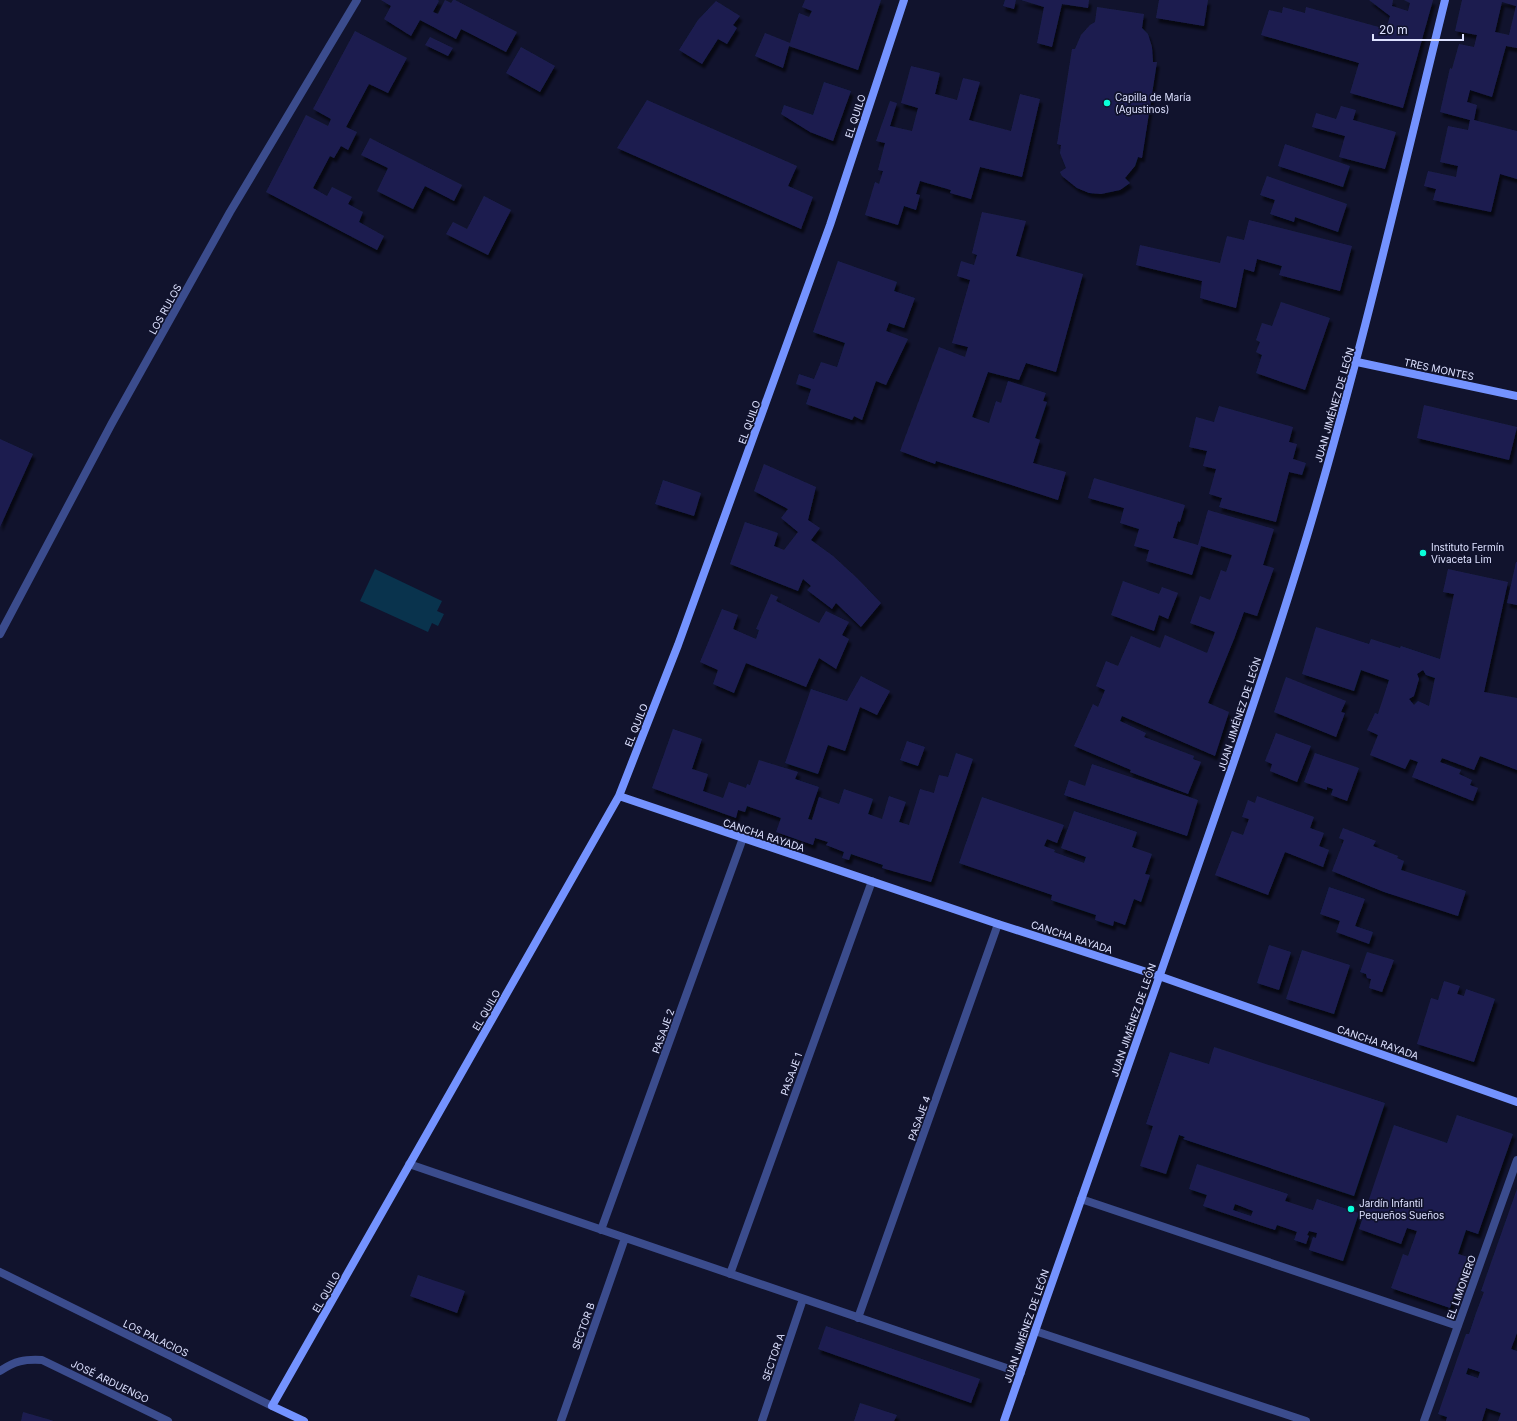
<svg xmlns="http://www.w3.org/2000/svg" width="1517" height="1421" viewBox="0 0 1517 1421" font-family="Inter,sans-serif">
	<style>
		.water { fill: #09334d }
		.building { fill: #1c1f4f; fill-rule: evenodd; filter: url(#shadow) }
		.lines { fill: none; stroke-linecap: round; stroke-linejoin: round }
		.street { stroke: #3b4c8d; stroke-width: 8 }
		.secondary { stroke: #7493ff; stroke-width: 8 }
		.poi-dot { fill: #09ffda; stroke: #11132d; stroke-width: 1.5 }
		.labels { text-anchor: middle; stroke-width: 3.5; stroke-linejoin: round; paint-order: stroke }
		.poi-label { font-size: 10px; fill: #dde1ff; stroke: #11132d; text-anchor: start }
		.street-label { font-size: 10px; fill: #dde1ff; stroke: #11132d }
	</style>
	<defs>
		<filter id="shadow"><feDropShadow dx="2.5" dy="4.5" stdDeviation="1" flood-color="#0009"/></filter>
	</defs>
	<rect width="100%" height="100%" fill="#11132d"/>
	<path class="water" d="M375 569 442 601 437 611 444 614 438 626 432 623 428 632 360 601Z"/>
	<path class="building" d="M381 0H438L439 1 433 12 438 14 445 0 451 3 453 0H455L517 32 506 52 461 29 456 39 420 20 411 36 384 19 391 6Z
		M805 0H881L858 70 789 46 783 68 755 56 765 33 790 43 799 13 809 17 812 11 802 7Z
		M1005 0H1016L1014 9 1003 6Z
		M1021 0H1089L1088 8 1062 4 1052 47 1037 43 1044 7Z
		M1159 0H1208L1204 26 1156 18Z
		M1369 0H1393L1392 6 1408 11 1410 3 1404 0H1433L1403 108 1350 93 1359 63 1261 35 1269 10 1282 13 1283 7 1305 13 1306 7 1386 29 1390 16Z
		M1462 0H1517V48L1506 46 1492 97 1470 90 1467 102 1477 105 1474 120 1517 131V179L1500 174 1491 212 1433 200 1436 189 1424 186 1428 171 1456 177 1458 166 1440 162 1448 126 1468 130 1470 120 1440 112 1450 68 1452 69 1459 44 1474 47 1477 35 1455 31ZM1502 2 1516 6 1509 35 1495 32Z
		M716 1 740 16 733 25 737 28 727 44 718 39 702 64 679 50 698 20Z
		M1097 7 1144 14 1142 28 1148 34 1152 47 1153 62H1157L1142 158 1138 157 1135 166 1125 178 1130 183 1120 190 1101 194 1089 193 1077 188 1062 176 1060 172 1066 168 1060 153 1061 145 1057 144 1072 49H1075L1081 35 1090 25 1095 22Z
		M355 31 407 58 388 93 369 84 346 127 357 132 348 150 341 146 334 158 330 156 313 188 327 196 332 187 352 197 348 204 363 212 359 222 384 236 377 250 266 192 306 115 328 126 331 119 313 109Z
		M430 37 453 48 448 56 425 45Z
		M521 47 555 66 540 92 506 73Z
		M911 66 940 73 935 94 957 100 963 78 980 82 969 120 1011 131 1020 94 1040 99 1022 177 980 167 971 199 950 193 951 190 920 181 916 194 920 195 916 210 904 206 898 225 865 215 875 182 879 184 883 171 878 170 885 143 876 141 890 101 897 103 890 126 912 131 918 108 901 103Z
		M824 82 851 91 833 141 810 132 781 114 784 105 813 115Z
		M647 100 797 166 788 186 813 197 801 229 617 148Z
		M1341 106 1356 110 1353 120 1396 132 1385 169 1339 157 1345 136 1312 127 1316 113 1336 119Z
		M370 138 462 185 454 201 425 186 413 209 377 191 388 168 361 155Z
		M1285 144 1350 166 1343 187 1278 166Z
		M1267 176 1347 204 1338 232 1295 217 1294 222 1270 214 1275 200 1260 195Z
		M484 196 511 210 488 255 446 234 453 222 467 229Z
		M982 212 1026 221 1016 256 1083 274 1056 372 1026 363 1019 380 988 372 972 417 989 423 996 401 1001 403 1008 381 1046 393 1043 401 1047 402 1035 438 1040 440 1033 463 1066 472 1058 500 936 461 935 464 900 451 939 347 965 357 968 347 952 343 970 280 957 276 961 261 974 265 977 255 972 253Z
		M1249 220 1352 246 1340 291 1279 275 1282 266 1257 259 1254 272 1244 269 1236 308 1200 298 1202 281 1136 265 1140 245 1220 263 1227 236 1244 240Z
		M838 261 897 282 894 291 915 298 904 328 889 323 886 331 908 339 886 385 876 381 862 420 854 416 852 420 806 404 811 389 796 384 799 374 814 379 821 362 837 367 845 343 813 332Z
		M1281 302 1330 318 1305 390 1256 373 1262 355 1256 352 1260 342 1256 340 1262 323 1272 326Z
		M1424 405 1517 427 1509 460 1417 438Z
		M1219 406 1293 427 1289 442 1297 444 1293 459 1306 463 1302 475 1289 472 1276 522 1219 507 1222 498 1209 494 1216 469 1203 466 1207 451 1189 447 1196 417 1214 422Z
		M0 439 33 454 0 527Z
		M764 464 816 487 808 520 820 528 811 540 833 556 857 578 881 603 861 627 836 603 832 609 807 590 811 586 803 579 798 591 730 564 745 522 778 533 774 546 784 550 798 532 781 518 788 509 754 491Z
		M1094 478 1185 505 1180 522 1178 521 1173 538 1198 545 1208 510 1274 529 1263 565 1274 568 1257 616 1244 612 1234 639 1208 703 1229 712 1215 756 1122 716 1120 721 1146 733 1144 737 1194 756 1193 759 1201 762 1188 794 1130 772 1131 770 1074 746 1093 704 1098 707 1105 690 1096 686 1106 661 1118 666 1131 636 1160 648 1165 635 1207 653 1215 632 1190 623 1200 596 1210 600 1221 570 1226 572 1232 555 1201 546 1192 575 1146 561 1149 550 1134 546 1139 529 1120 523 1124 508 1088 498Z
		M663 480 701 493 694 516 655 504Z
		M1516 562H1517V605L1507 603Z
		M1448 569 1508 582 1484 692 1517 698V770L1480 756 1474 770 1442 758 1440 762 1461 770 1459 774 1472 780 1470 785 1478 788 1473 801 1412 777 1418 762 1410 759 1405 769 1370 755 1378 735 1367 730 1375 713 1378 714 1389 680 1361 670 1354 691 1302 674 1316 627 1369 644 1371 639 1400 648 1401 646 1440 659 1454 594 1443 592ZM1423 670 1426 675 1435 678 1429 706 1418 701 1414 705 1409 699 1414 696 1419 679 1417 674Z
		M1123 581 1159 594 1162 587 1178 593 1168 619 1159 615 1154 631 1111 615Z
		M771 594 778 597 776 601 819 623 826 611 849 622 842 635 849 639 836 669 819 658 806 687 746 663 734 693 713 684 718 670 700 662 722 609 738 615 733 629 756 639 759 630 756 629Z
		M861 676 890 691 877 715 860 707 845 751 828 745 818 774 785 763 811 689 847 701Z
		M1286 677 1346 701 1341 712 1345 713 1336 737 1274 712Z
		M673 729 702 739 692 769 708 774 703 791 723 798 729 782 746 788 747 784 750 785 759 760 798 772 795 779 819 787 808 819 812 820 819 797 839 804 844 789 873 799 868 814 882 819 889 796 906 802 899 822 909 825 920 789 934 793 939 775 948 777 956 753 973 759 931 882 882 868 883 865 851 854 849 860 842 858 844 852 826 845 828 842 815 838 813 845 776 832 781 818 747 806 745 812 738 810 736 818 652 788Z
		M1276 733 1311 746 1297 782 1270 771 1272 764 1265 761Z
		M907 741 925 747 918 766 900 760Z
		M1315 753 1359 768 1347 801 1331 795 1333 789 1327 787V790L1304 782Z
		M1092 764 1198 800 1187 836 1064 795 1069 780 1085 786Z
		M1257 796 1314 817 1310 828 1324 833 1319 846 1329 850 1323 867 1285 852 1268 895 1215 875 1232 831 1243 835 1249 819 1242 817 1248 800 1255 803Z
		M982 797 1064 825 1057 843 1047 839 1044 846 1055 850 1054 852 1084 863 1086 857 1061 848 1074 811 1137 832 1132 847 1152 854 1145 874 1150 875 1141 902 1134 899 1125 925 1114 921 1113 926 1095 920 1096 915 1051 900 1052 895 959 863Z
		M1343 828 1376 841 1373 846 1398 856 1397 858 1404 861 1401 870 1466 891 1458 916 1384 892 1332 871 1344 840 1339 838Z
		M1329 887 1365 899 1355 926 1373 932 1369 944 1336 932 1340 921 1320 914Z
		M1269 945 1291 952 1279 990 1257 983Z
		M1302 950 1350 965 1334 1014 1286 999Z
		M1367 952 1394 960 1382 992 1369 988 1371 979 1367 978 1366 974 1360 972Z
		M1444 981 1460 986 1457 994 1464 996 1466 989 1495 999 1474 1062 1417 1044 1431 998 1438 1000Z
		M1214 1047 1385 1103 1354 1196 1183 1139 1185 1137 1179 1135 1166 1174 1140 1166 1153 1126 1146 1124 1170 1052 1209 1064Z
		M1457 1115 1513 1134 1478 1234 1466 1230 1458 1254 1468 1257 1450 1308 1391 1288 1403 1254 1408 1256 1417 1231 1407 1228 1401 1244 1359 1229 1394 1125 1447 1143Z
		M1197 1164 1288 1194 1285 1201 1313 1210 1317 1199 1359 1213 1343 1261 1309 1250 1313 1237 1316 1238 1317 1233 1309 1231 1307 1235 1309 1236 1306 1244 1294 1240 1297 1232 1277 1225 1275 1230 1203 1206 1207 1195 1189 1189ZM1235 1204 1253 1211 1251 1216 1233 1210Z
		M1517 1189V1333L1511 1349 1517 1351V1421H1498L1501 1413 1486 1408 1482 1421H1446L1447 1417 1438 1414 1466 1334H1469L1476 1313 1484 1292 1481 1291ZM1468 1368 1480 1372 1478 1378 1466 1374Z
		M418 1275 465 1291 457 1313 410 1296Z
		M826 1326 980 1379 971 1403 818 1349Z
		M860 1403 897 1415 894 1421H854Z
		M23 1412 54 1421H21Z"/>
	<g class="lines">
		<path class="street" d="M0 634 112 423 230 212 357 0
			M409 1164 1021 1373
			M1081 1199 1458 1326
			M601 1230 743 838
			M0 1272 272 1406
			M730 1274 872 881
			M858 1318 998 924
			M1035 1331 1306 1421
			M0 1371C15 1361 24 1359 42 1360L168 1421
			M561 1421 625 1238
			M762 1421 803 1299
			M1424 1421 1517 1160"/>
		<path class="secondary" d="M1357 362 1517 396
			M619 796 998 924 1159 976 1517 1102
			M304 1421 272 1406 619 796 678 645 830 225 904 0
			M1004 1421C1056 1270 1109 1119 1162 969 1212 825 1263 682 1307 536 1360 359 1401 179 1445 0"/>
	</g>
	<g class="poi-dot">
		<circle cx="1107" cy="103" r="4"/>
		<circle cx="1423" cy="553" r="4"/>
		<circle cx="1351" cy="1209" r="4"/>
	</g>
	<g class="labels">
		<g class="poi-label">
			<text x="1115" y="101">Capilla de María<tspan x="1115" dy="12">(Agustinos)</tspan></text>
			<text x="1431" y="551">Instituto Fermín<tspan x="1431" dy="12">Vivaceta Lim</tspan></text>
			<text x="1359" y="1207">Jardín Infantil<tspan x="1359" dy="12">Pequeños Sueños</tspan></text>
		</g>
		<g class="street-label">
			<text transform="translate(855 116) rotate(-72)" y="4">EL QUILO</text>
			<text transform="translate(165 309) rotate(-61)" y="4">LOS RULOS</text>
			<text transform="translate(1439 369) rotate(12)" y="4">TRES MONTES</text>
			<text transform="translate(1334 405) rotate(-74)" y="4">JUAN JIMÉNEZ DE LEÓN</text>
			<text transform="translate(749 422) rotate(-70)" y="4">EL QUILO</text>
			<text transform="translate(1239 714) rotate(-72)" y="4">JUAN JIMÉNEZ DE LEÓN</text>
			<text transform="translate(636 725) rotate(-68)" y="4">EL QUILO</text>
			<text transform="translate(764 835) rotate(18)" y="4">CANCHA RAYADA</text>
			<text transform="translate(1072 937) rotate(18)" y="4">CANCHA RAYADA</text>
			<text transform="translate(486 1010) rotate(-60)" y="4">EL QUILO</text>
			<text transform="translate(1133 1020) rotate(-71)" y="4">JUAN JIMÉNEZ DE LEÓN</text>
			<text transform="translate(663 1031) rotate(-70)" y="4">PASAJE 2</text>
			<text transform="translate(1378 1042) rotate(19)" y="4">CANCHA RAYADA</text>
			<text transform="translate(791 1074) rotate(-70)" y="4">PASAJE 1</text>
			<text transform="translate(919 1118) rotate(-70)" y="4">PASAJE 4</text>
			<text transform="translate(1461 1287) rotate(-70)" y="4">EL LIMONERO</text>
			<text transform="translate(326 1292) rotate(-60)" y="4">EL QUILO</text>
			<text transform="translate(583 1326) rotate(-71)" y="4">SECTOR B</text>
			<text transform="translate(1026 1326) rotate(-71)" y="4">JUAN JIMÉNEZ DE LEÓN</text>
			<text transform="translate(156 1338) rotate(26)" y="4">LOS PALACIOS</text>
			<text transform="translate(773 1357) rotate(-71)" y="4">SECTOR A</text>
			<text transform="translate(110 1381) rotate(26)" y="4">JOSÉ ARDUENGO</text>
		</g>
	</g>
	<path d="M1373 34v6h90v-6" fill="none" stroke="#dde1ff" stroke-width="2"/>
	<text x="1379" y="34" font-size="12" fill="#dde1ff" stroke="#11132d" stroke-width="3" paint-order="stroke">20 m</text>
</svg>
